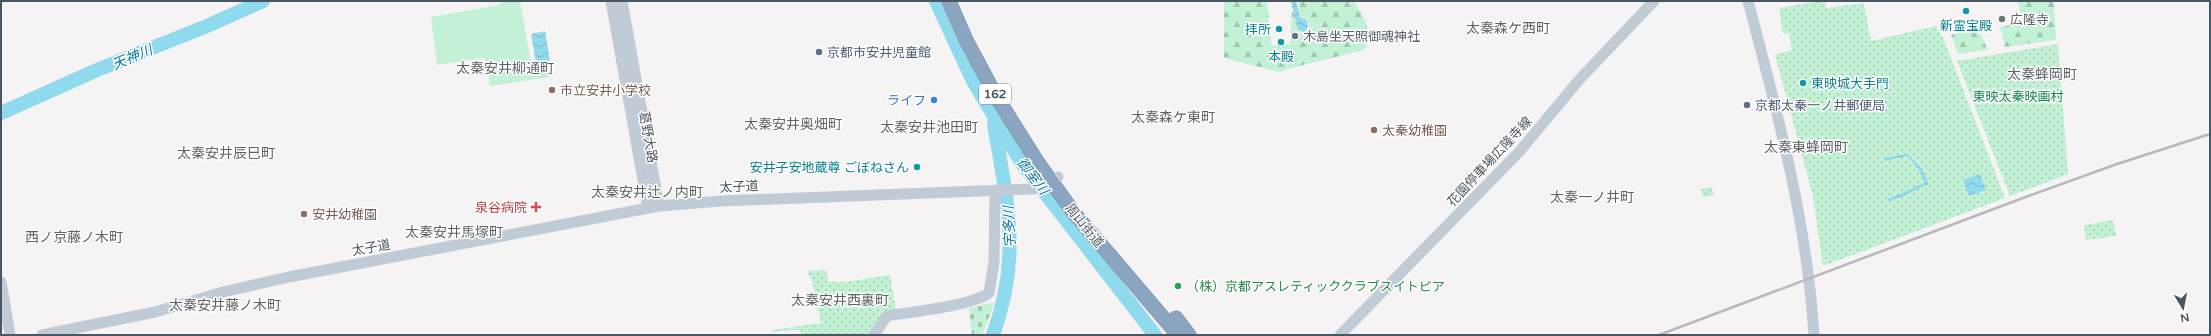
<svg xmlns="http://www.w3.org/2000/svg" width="2211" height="336" viewBox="0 0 2211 336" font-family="'Varela Round','Noto Sans JP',sans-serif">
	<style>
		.grass { fill: #c3f1d5 }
		.forest { fill: url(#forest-firs) }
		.cemetery { fill: url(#cemetery-stones) }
		.park { fill: url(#park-dots) }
		.water { fill: url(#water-waves) }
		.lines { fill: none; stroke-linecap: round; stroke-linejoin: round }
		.river { stroke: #90daee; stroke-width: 14 }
		.highway-casing { stroke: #7690ad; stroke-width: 15 }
		.secondary { stroke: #c1cbd6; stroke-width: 11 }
		.highway { stroke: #8ba5c1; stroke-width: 14 }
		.rail { stroke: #b5b8bd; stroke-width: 2.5 }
		.culture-dot { fill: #0f9aa8; stroke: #fff; stroke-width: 1.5 }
		.worship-dot { fill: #6b7280; stroke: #fff; stroke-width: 1.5 }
		.service-dot { fill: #5c6f8a; stroke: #fff; stroke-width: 1.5 }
		.education-dot { fill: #8d6e63; stroke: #fff; stroke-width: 1.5 }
		.shop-dot { fill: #3f7fe0; stroke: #fff; stroke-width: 1.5 }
		.health-dot { fill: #e0444e; stroke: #fff; stroke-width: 1.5 }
		.leisure-dot { fill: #2e9e5b; stroke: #fff; stroke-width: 1.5 }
		.labels { text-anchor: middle; stroke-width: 3; stroke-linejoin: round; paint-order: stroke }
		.shield { fill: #fff; stroke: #808990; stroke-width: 1 }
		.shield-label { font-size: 12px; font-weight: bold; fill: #4a5661 }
		.worship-label { font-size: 13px; fill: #5b616d; stroke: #fff; text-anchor: start }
		.culture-label { font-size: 13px; fill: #0d838f; stroke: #fff }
		.service-label { font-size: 13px; fill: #4e5e75; stroke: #fff; text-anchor: start }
		.education-label { font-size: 13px; fill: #785e54; stroke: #fff; text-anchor: start }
		.park-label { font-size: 13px; fill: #17864f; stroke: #fff }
		.shop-label { font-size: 13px; fill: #366cbe; stroke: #fff; text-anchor: end }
		.street-label { font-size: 13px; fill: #4a5661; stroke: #fff }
		.health-label { font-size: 13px; fill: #be3a42; stroke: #fff; text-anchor: end }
		.leisure-label { font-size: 13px; fill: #27864d; stroke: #fff; text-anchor: start }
		.neighbourhood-label { font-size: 14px; fill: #5f6368; stroke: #fff }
		.water-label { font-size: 14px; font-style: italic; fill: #0c7c9b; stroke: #fff }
	</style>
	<defs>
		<pattern id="forest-firs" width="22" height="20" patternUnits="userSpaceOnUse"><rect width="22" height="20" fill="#c3f1d5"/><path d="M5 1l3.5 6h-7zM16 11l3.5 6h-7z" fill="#a0c6b0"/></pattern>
		<pattern id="cemetery-stones" width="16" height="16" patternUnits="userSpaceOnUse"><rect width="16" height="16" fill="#c3f1d5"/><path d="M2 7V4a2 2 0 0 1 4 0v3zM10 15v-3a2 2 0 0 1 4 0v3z" fill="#a0c6b0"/></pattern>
		<pattern id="park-dots" width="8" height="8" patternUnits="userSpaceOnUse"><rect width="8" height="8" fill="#c3f1d5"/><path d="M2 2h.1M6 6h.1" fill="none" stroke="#a0c6b0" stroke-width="1.8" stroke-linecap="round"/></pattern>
		<pattern id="water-waves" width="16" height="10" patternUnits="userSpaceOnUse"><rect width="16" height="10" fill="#90daee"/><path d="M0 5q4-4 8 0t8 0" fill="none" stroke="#78b4c4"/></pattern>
	</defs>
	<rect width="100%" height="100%" fill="#f5f3f3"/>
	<path class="grass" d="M502 1H520L532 69 547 67 549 77 490 86 485 58 437 65 431 17 499 5Z"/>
	<path class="forest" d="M1224 1H1267L1271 42 1272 46 1290 44 1292 11 1295 14 1299 33 1305 34 1309 27 1308 20 1300 16 1298 1H1354C1363 17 1373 28 1366 48L1360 51 1287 69 1280 72 1224 58Z
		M2018 1H2054L2056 40 2005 47 2000 27 2023 23Z
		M1977 28 1988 50 1958 54 1951 35Z"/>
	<path class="cemetery" d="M995 302 982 335 972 334 969 308Z"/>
	<path class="park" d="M1819 1H1825L1826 8 1864 3 1871 41 1936 26 1944 40 2005 198 1823 266 1813 196 1775 55 1792 50 1789 33 1783 34 1779 8Z
		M2058 44 2068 174 2010 196 1957 61Z
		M1712 187 1714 195 1703 197 1701 189Z
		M2113 220 2116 236 2086 240 2084 225Z
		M826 270 829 282H845L890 275 896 311 869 335H801L800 330H790L773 332 772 330 821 323 812 281 807 271Z"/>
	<path class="water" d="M1291 1H1296L1300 17 1307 20 1308 26 1305 33 1298 30Z
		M545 31 550 61 536 63 531 34Z
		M1826 83a6 6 0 1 1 12 0a6 6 0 1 1-12 0Z
		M1908 154 1922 169 1929 184 1889 202 1888 199 1925 183 1919 170 1907 156 1884 161V158Z
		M1980 174 1986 190 1969 196 1963 180Z"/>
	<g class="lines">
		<path class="river" d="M936 1 973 81 1021 162 1155 335
			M1 113 97 70 207 26 263 1
			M993 335C1022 255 1007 203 994 124"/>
		<g class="highway-casing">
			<path id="highway" d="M949 1 966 40 996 96 1038 163 1074 213 1178 335
				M1176 318 1189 335"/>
		</g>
		<path class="secondary" d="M611 1 648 208
			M622 1 659 206
			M1748 1C1777 111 1807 221 1814 335
			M1 282 10 335
			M42 335 155 312 223 292 289 277 659 206 721 201 1032 189 1043 187 1058 177
			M874 335 887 316C911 312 971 306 989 293L994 262 995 190
			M1340 335 1519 152 1579 80 1654 1"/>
		<use href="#highway" class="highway"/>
		<path class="rail" d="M1659 335 2023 198 2117 164 2210 134"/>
	</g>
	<g class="culture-dot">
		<circle cx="1966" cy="11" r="4"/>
		<circle cx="1279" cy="29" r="4"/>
		<circle cx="1281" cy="42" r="4"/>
		<circle cx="1803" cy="83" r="4"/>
		<circle cx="917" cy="167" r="4"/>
	</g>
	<g class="worship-dot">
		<circle cx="2002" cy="19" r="4"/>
		<circle cx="1295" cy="36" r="4"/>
	</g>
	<g class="service-dot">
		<circle cx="819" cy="52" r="4"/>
		<circle cx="1747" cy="105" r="4"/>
	</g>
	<g class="education-dot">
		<circle cx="552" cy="90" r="4"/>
		<circle cx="1374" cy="130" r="4"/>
		<circle cx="304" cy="214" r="4"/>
	</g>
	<circle class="shop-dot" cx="934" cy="100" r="4"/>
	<path class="health-dot" d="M534 201h4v4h4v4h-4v4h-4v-4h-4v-4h4z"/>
	<circle class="leisure-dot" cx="1178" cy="286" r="4"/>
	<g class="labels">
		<rect class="shield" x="979" y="84" width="32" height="20" rx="3"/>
		<g class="shield-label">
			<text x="995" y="98">162</text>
		</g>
		<g class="worship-label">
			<text x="2010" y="24">広隆寺</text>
			<text x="1303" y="41">木島坐天照御魂神社</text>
		</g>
		<g class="culture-label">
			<text x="1966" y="30">新霊宝殿</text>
			<text x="1271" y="34" text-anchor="end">拝所</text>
			<text x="1281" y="61">本殿</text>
			<text x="1811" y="88" text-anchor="start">東映城大手門</text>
			<text x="909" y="172" text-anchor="end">安井子安地蔵尊 ごぼねさん</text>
		</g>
		<g class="service-label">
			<text x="827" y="57">京都市安井児童館</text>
			<text x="1755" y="110">京都太秦一ノ井郵便局</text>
		</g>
		<g class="education-label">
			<text x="560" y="95">市立安井小学校</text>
			<text x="1382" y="135">太秦幼稚園</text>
			<text x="312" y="219">安井幼稚園</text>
		</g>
		<g class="park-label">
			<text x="2018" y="101">東映太秦映画村</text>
		</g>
		<g class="shop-label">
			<text x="926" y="105">ライフ</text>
		</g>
		<g class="street-label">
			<text transform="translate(649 137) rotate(80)" y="5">葛野大路</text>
			<text transform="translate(1489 161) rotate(-47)" y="5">花園停車場広隆寺線</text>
			<text transform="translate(739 186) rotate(-3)" y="5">太子道</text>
			<text transform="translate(1085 225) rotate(51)" y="5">周山街道</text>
			<text transform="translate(371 247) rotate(-10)" y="5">太子道</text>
		</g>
		<g class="health-label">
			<text x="527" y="212">泉谷病院</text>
		</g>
		<g class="leisure-label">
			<text x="1186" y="291">（株）京都アスレティッククラブスイトピア</text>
		</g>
		<g class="neighbourhood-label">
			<text x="1508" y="33">太秦森ケ西町</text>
			<text x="505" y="73">太秦安井柳通町</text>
			<text x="2042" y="79">太秦蜂岡町</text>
			<text x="1173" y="122">太秦森ケ東町</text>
			<text x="793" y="129">太秦安井奥畑町</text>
			<text x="929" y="132">太秦安井池田町</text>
			<text x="1806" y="152">太秦東蜂岡町</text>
			<text x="226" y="158">太秦安井辰巳町</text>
			<text x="647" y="197">太秦安井辻ノ内町</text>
			<text x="1592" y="202">太秦一ノ井町</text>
			<text x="454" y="237">太秦安井馬塚町</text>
			<text x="74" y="242">西ノ京藤ノ木町</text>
			<text x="840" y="305">太秦安井西裏町</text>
			<text x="225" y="310">太秦安井藤ノ木町</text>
		</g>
		<g class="water-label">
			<text transform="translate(132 57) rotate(-23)" y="5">天神川</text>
			<text transform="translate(1033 176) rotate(53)" y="5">御室川</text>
			<text transform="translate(1009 227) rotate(-93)" y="5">宇多川</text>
		</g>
	</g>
	<rect width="2211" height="336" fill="none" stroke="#4a5661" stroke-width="4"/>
	<g transform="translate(2183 308) rotate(170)" stroke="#ffffff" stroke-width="3" paint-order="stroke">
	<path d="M0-3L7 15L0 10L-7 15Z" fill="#4a5661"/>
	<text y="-6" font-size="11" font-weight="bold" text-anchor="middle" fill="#4a5661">N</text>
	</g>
</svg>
